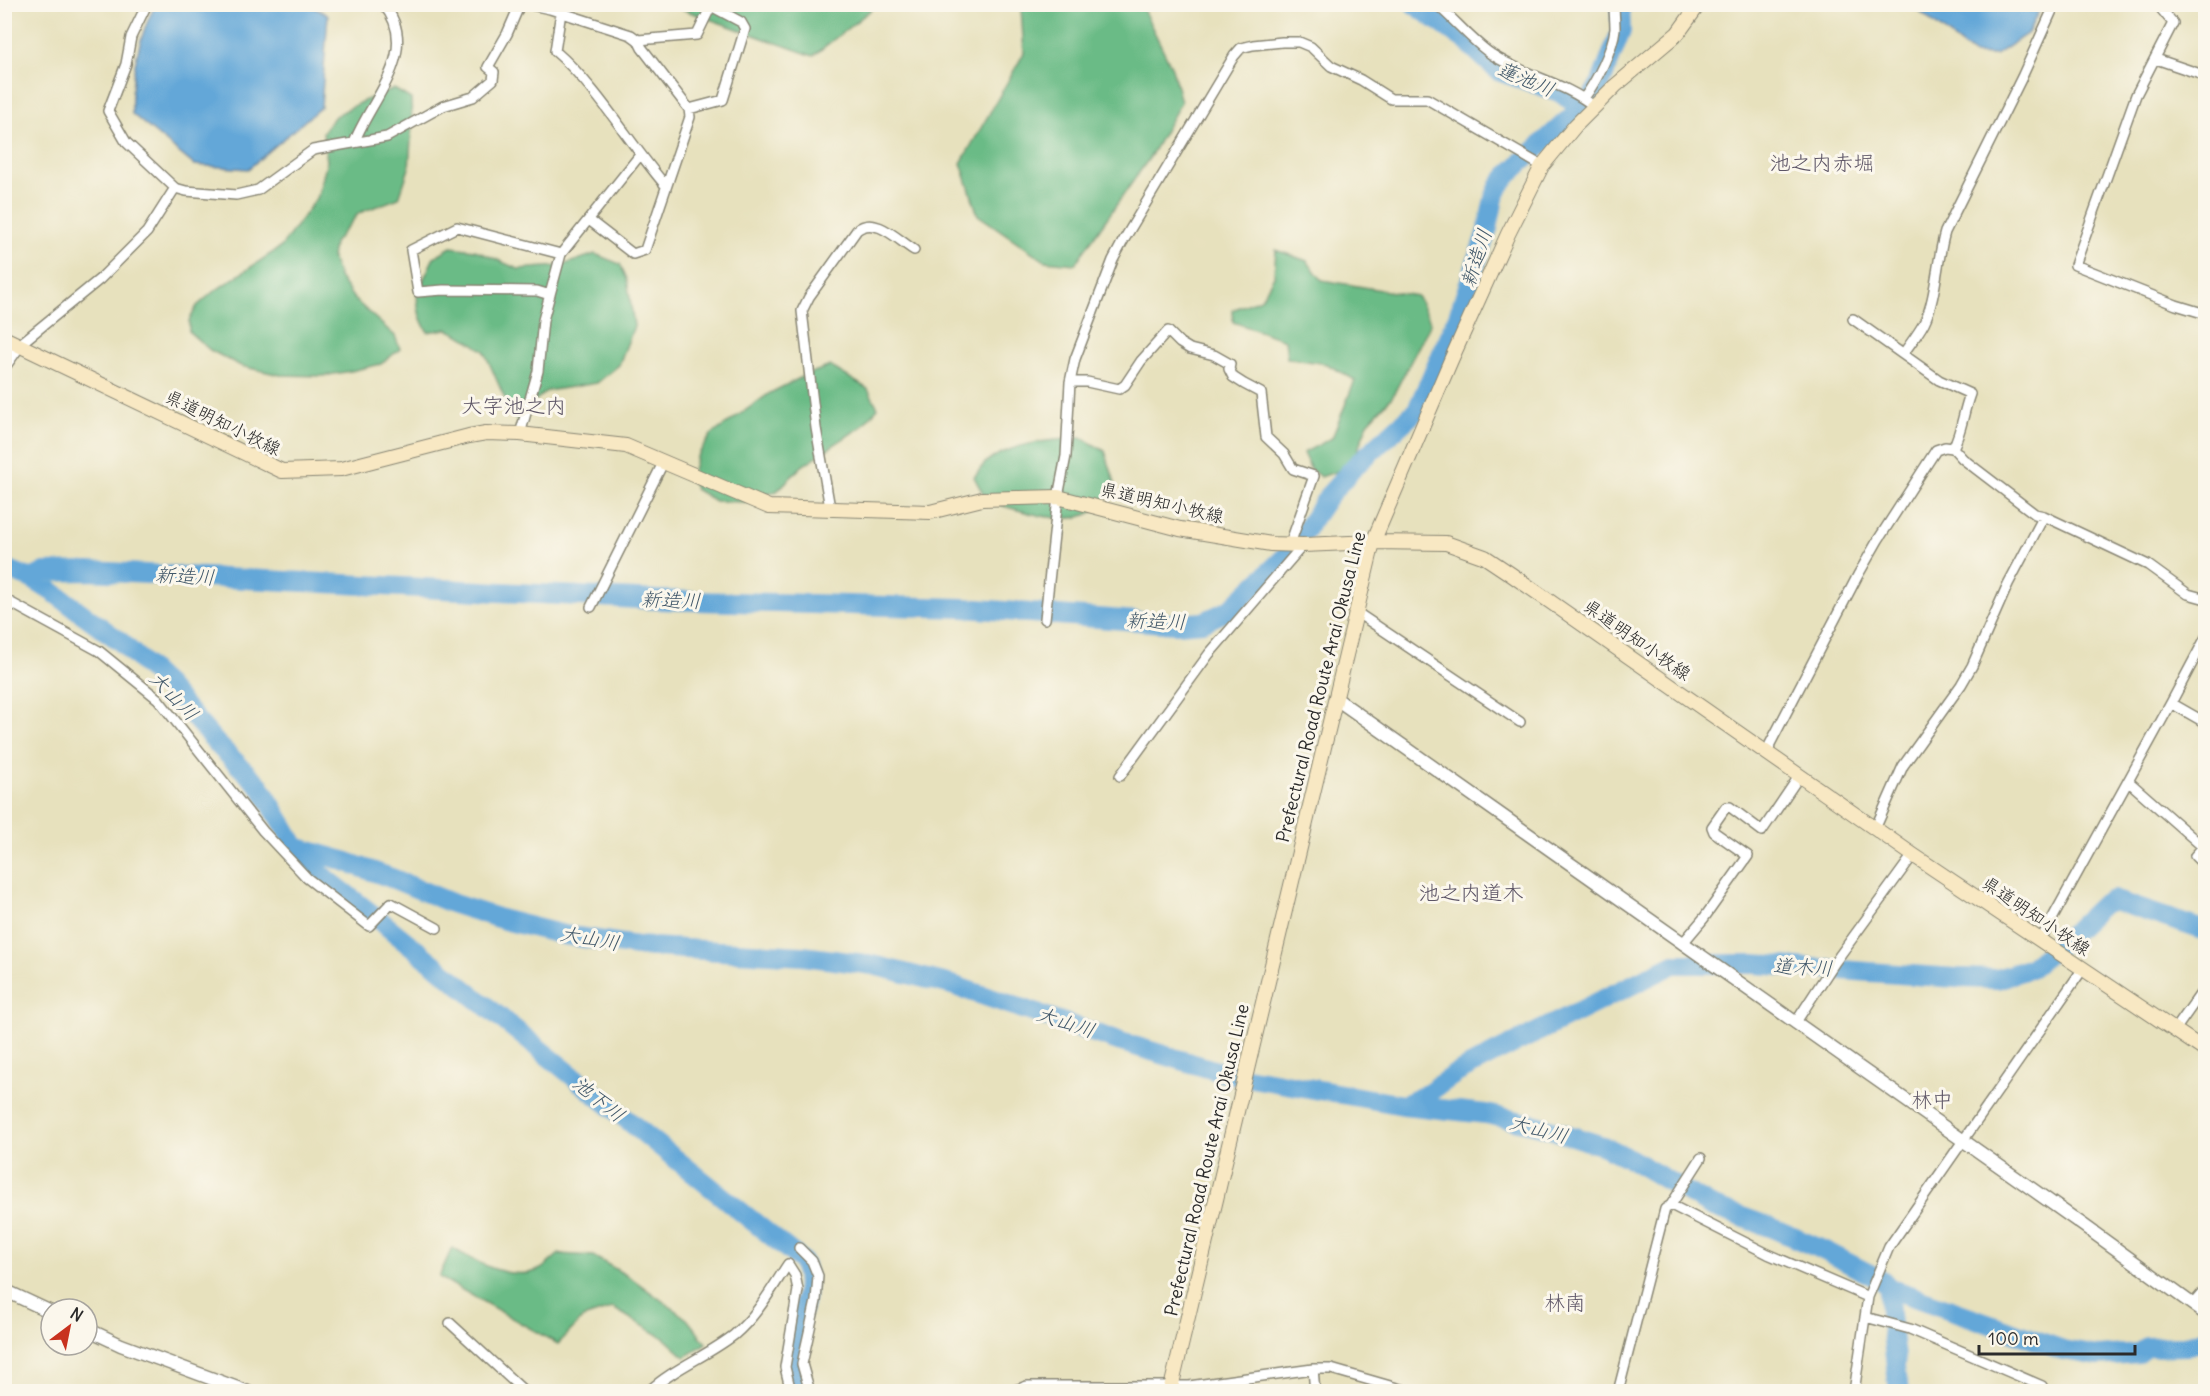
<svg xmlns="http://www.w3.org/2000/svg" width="2210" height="1396" viewBox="0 0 2210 1396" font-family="Delius,'Klee One',sans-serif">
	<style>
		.forest { fill: #6bbb86; stroke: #4b7358; stroke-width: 1.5 }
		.water { fill: #63a7d8; stroke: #476982; stroke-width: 1.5 }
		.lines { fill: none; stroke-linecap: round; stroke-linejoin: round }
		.river { stroke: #63a7d8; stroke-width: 20 }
		.minor-casing { stroke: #898674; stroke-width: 12 }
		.tertiary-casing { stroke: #898674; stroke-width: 15 }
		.secondary-casing { stroke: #898674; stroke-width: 16 }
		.minor { stroke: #fff; stroke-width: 9 }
		.tertiary { stroke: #fff; stroke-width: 12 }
		.secondary { stroke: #f8e8c3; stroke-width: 14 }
		.labels { text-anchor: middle; stroke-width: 6; stroke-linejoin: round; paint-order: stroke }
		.street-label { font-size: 18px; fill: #2b2b2b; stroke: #fbf7ec }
		.water-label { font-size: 20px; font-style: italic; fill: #3f5668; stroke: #fbf7ec }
		.quarter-label { font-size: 21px; fill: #5d5566; stroke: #fbf7ec }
	</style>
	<rect width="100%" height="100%" fill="#fbf7ec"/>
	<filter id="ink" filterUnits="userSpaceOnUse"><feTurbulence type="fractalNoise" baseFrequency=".0167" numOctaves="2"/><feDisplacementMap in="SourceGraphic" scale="12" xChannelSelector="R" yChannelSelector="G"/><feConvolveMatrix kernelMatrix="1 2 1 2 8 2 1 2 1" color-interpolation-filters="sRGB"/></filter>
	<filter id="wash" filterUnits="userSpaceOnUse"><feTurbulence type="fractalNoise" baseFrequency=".008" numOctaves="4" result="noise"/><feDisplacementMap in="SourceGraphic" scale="24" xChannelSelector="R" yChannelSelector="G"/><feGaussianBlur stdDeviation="1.35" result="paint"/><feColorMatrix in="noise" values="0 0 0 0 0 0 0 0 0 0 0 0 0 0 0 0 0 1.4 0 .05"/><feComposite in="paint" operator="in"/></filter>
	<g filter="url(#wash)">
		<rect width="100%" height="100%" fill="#e7e1bd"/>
		<path class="forest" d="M670 5H877L813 56Z
			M1016 5H1141L1172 68 1181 102 1150 157 1075 264 1045 261 978 215 961 163 1024 53 1021 8Z
			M394 89 411 99 412 124 409 168 399 198 359 213 334 243 332 258 339 277 354 299 395 336 400 349 381 364 351 371 323 376 280 375 241 366 210 350 189 332V321L197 306 213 292 281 247 318 196 327 161 323 132 335 116 361 102Z
			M451 247 475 250 518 269 560 266 595 254 620 264 627 279 634 326 619 365 597 383 547 391 531 404 519 422 513 417 484 351 463 337 447 329 428 332C417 316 417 303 417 285H421L434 257Z
			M1276 250 1307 261 1322 280 1417 296 1431 323 1392 397 1368 423 1355 457 1338 471 1321 477 1311 470 1303 453 1332 438 1355 380 1327 364 1287 358 1285 340 1233 322 1232 310 1261 299 1274 276Z
			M830 366 868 389 878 408 861 427 802 466 777 491 745 502 715 501 695 489 691 479 696 458 711 435 770 393 806 375Z
			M1082 438 1105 451 1115 483C1109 492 1101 507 1092 512 1065 528 1016 509 987 501L974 477C979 472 983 463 990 459 1018 442 1050 440 1082 438Z
			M452 1248C476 1262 512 1283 541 1269 547 1265 553 1259 559 1254L593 1256 631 1278 687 1319 706 1343 685 1357 664 1338 613 1308 583 1318 558 1344 439 1277Z"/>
		<path class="water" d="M156 4 309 5 328 15 321 107 248 169 194 165 132 114C130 78 138 36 156 4Z
			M1911 5H2042L2028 33 1995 55 1973 54Z"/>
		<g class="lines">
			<path class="river" d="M1414 4 1465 40 1498 71 1559 92 1582 108
				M1594 94 1601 82 1621 31 1620 4
				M1302 535 1329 495 1355 466 1417 410 1458 316 1488 228 1494 198 1500 185 1510 173 1582 107
				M4 568 32 579 53 592 121 642 163 682 218 745 260 786 296 847 315 870 368 911 801 1260C816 1287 798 1314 793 1341 791 1357 794 1377 801 1392
				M32 579 45 572 89 571 657 600 964 608 1177 624 1203 622 1229 610 1287 555
				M296 847 341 860 394 879 454 904 504 920 564 935 637 946 803 956 873 965 952 985 1121 1042 1224 1073 1403 1105 1486 1114 1537 1125 1603 1146 1629 1158 1711 1206 1770 1227 1825 1251 1883 1281 1889 1288 2063 1350 2098 1356 2139 1353 2147 1347 2186 1346 2206 1339
				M1403 1105 1425 1095 1455 1074 1495 1053 1674 964H1754L1956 978 1997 979 2031 968 2063 942 2103 904 2113 900 2206 931
				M1889 1288 1890 1315 1899 1392"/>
		</g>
	</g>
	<g filter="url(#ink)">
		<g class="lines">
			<g class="minor-casing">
				<path id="minor" d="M147 4 131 37 126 64 108 111 126 142 175 188 186 191 236 195 258 190 313 150 387 137 443 106 473 97 493 80 494 72 488 67 507 34 520 4
					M526 4 550 9 631 35 638 40 642 48 689 109 690 117 645 250 633 254 589 220
					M1436 4C1455 20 1471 40 1491 54 1524 76 1564 82 1595 107
					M2157 4 2173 23 2136 95 2075 265 2176 305 2206 314
					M561 12 555 51C599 89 628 142 666 186
					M638 40 697 35 711 6 741 22 745 29 723 100 689 109
					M2156 59 2206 76
					M1584 98C1596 82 1613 49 1615 29 1615 21 1614 12 1614 4
					M354 143C370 100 423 50 383 4
					M550 295 537 291 443 290 418 292 411 250 457 227 561 254
					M1853 319 1939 380 1970 394C1963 413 1962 430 1953 448
					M19 345 100 279 147 232 175 188
					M1903 354C1910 344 1918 334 1924 323 1936 300 1937 259 1945 232L2022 77 2055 4
					M1070 382H1087L1119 389 1125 385 1141 361 1168 331 1180 343 1190 349 1214 355 1230 364 1229 369 1233 377 1244 384 1261 393 1266 437 1284 454 1293 469 1314 476 1290 544
					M520 434 538 371 543 320 561 254 640 155
					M830 508 816 428 802 311 809 297 857 230C875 215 898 240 914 250
					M4 599 99 651 158 699 263 831 307 878 369 926 391 903 437 928
					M591 607 664 461
					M1356 612 1520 722
					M1045 619 1058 497 1066 456 1070 382 1075 359 1113 260 1122 243 1234 56 1241 48 1253 45 1282 42H1299L1311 47 1331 66 1361 80 1391 99H1427L1542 166
					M2171 703 2206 723
					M1769 753 1770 744 1858 575 1878 540 1936 450 1945 447 1953 448 1963 459 2035 514 2044 516 2148 565 2188 594 2206 599
					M1120 776 1209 654 1303 545
					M2128 781 2203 847 2195 856 2206 867
					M1875 829 1903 766 1961 685 1972 666 2008 584 2044 516
					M2040 941 2171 703 2206 637
					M1682 944 1704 918 1748 856 1714 832 1712 827 1726 807H1730L1762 831 1800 775
					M1796 1022 1835 962 1913 855
					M2175 1030 2206 986
					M1671 1205 1768 1254 1868 1297
					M799 1248 812 1261 818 1276 816 1301 802 1364 810 1392
					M2193 1304 2206 1289
					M1865 1317 1910 1329 2042 1386
					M450 1323 525 1392
					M1313 1369 1315 1392
					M648 1392C674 1368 707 1356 734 1335 757 1316 772 1288 788 1264L795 1275 798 1290 785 1367 791 1392
					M1010 1392 1027 1386H1189L1313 1369H1331L1411 1392
					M1618 1392 1665 1209 1671 1205 1701 1158
					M1854 1392 1868 1297 1889 1247 2082 970"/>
			</g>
			<g class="tertiary-casing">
				<path id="tertiary" d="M4 366 19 345
					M1335 698 2083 1225 2206 1314
					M4 1290 51 1312
					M87 1329 121 1345 248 1392"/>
			</g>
			<g class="secondary-casing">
				<path id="secondary" d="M4 338 282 471 341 469 469 436 486 433 520 434 626 446 769 507 930 512 982 499 1058 497 1180 529 1271 544 1303 545 1373 542 1446 543 1485 557 1512 575 1913 855 2206 1051
					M1170 1392 1373 542 1451 360 1508 234 1542 166 1575 126 1615 86 1678 33 1699 4"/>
			</g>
			<use href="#minor" class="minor"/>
			<use href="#tertiary" class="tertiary"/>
			<use href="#secondary" class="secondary"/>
		</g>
	</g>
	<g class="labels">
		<g class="street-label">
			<text transform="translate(223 423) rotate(26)" y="6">県道明知小牧線</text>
			<text transform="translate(1162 503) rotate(13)" y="6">県道明知小牧線</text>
			<text transform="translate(1637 640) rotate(35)" y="6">県道明知小牧線</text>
			<text transform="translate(1321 687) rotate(-76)" y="6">Prefectural Road Route Arai Okusa Line</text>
			<text transform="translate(2036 916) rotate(34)" y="6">県道明知小牧線</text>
			<text transform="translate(1207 1160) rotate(-77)" y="6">Prefectural Road Route Arai Okusa Line</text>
		</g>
		<g class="water-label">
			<text transform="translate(1526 79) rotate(23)" y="7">蓮池川</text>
			<text transform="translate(1476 258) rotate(-72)" y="7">新造川</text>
			<text transform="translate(185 576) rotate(3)" y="7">新造川</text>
			<text transform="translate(671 600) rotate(2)" y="7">新造川</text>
			<text transform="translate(1156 621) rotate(2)" y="7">新造川</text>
			<text transform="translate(174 696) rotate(46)" y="7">大山川</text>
			<text transform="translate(590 938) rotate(10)" y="7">大山川</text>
			<text transform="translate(1803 967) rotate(3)" y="7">道木川</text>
			<text transform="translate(1066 1022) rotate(18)" y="7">大山川</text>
			<text transform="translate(599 1099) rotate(39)" y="7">池下川</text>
			<text transform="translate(1539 1129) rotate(15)" y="7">大山川</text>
		</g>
		<g class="quarter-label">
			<text x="1822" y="170">池之内赤堀</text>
			<text x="514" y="413">大字池之内</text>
			<text x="1471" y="900">池之内道木</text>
			<text x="1932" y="1107">林中</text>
			<text x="1565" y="1310">林南</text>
		</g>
	</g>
	<rect width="2210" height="1396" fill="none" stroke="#fbf7ec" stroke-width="24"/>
	<g transform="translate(69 1327) rotate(32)"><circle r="28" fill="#fbf7ec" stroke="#a8a59f" stroke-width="1.5"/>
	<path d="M0-4.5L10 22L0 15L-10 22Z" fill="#c8321e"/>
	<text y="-9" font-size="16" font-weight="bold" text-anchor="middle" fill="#2b2b2b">N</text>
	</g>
	<path d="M1979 1345v9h156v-9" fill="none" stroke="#2b2b2b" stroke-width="3"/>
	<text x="1988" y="1345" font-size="18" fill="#2b2b2b" stroke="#fbf7ec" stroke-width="4.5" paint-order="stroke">100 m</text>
</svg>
